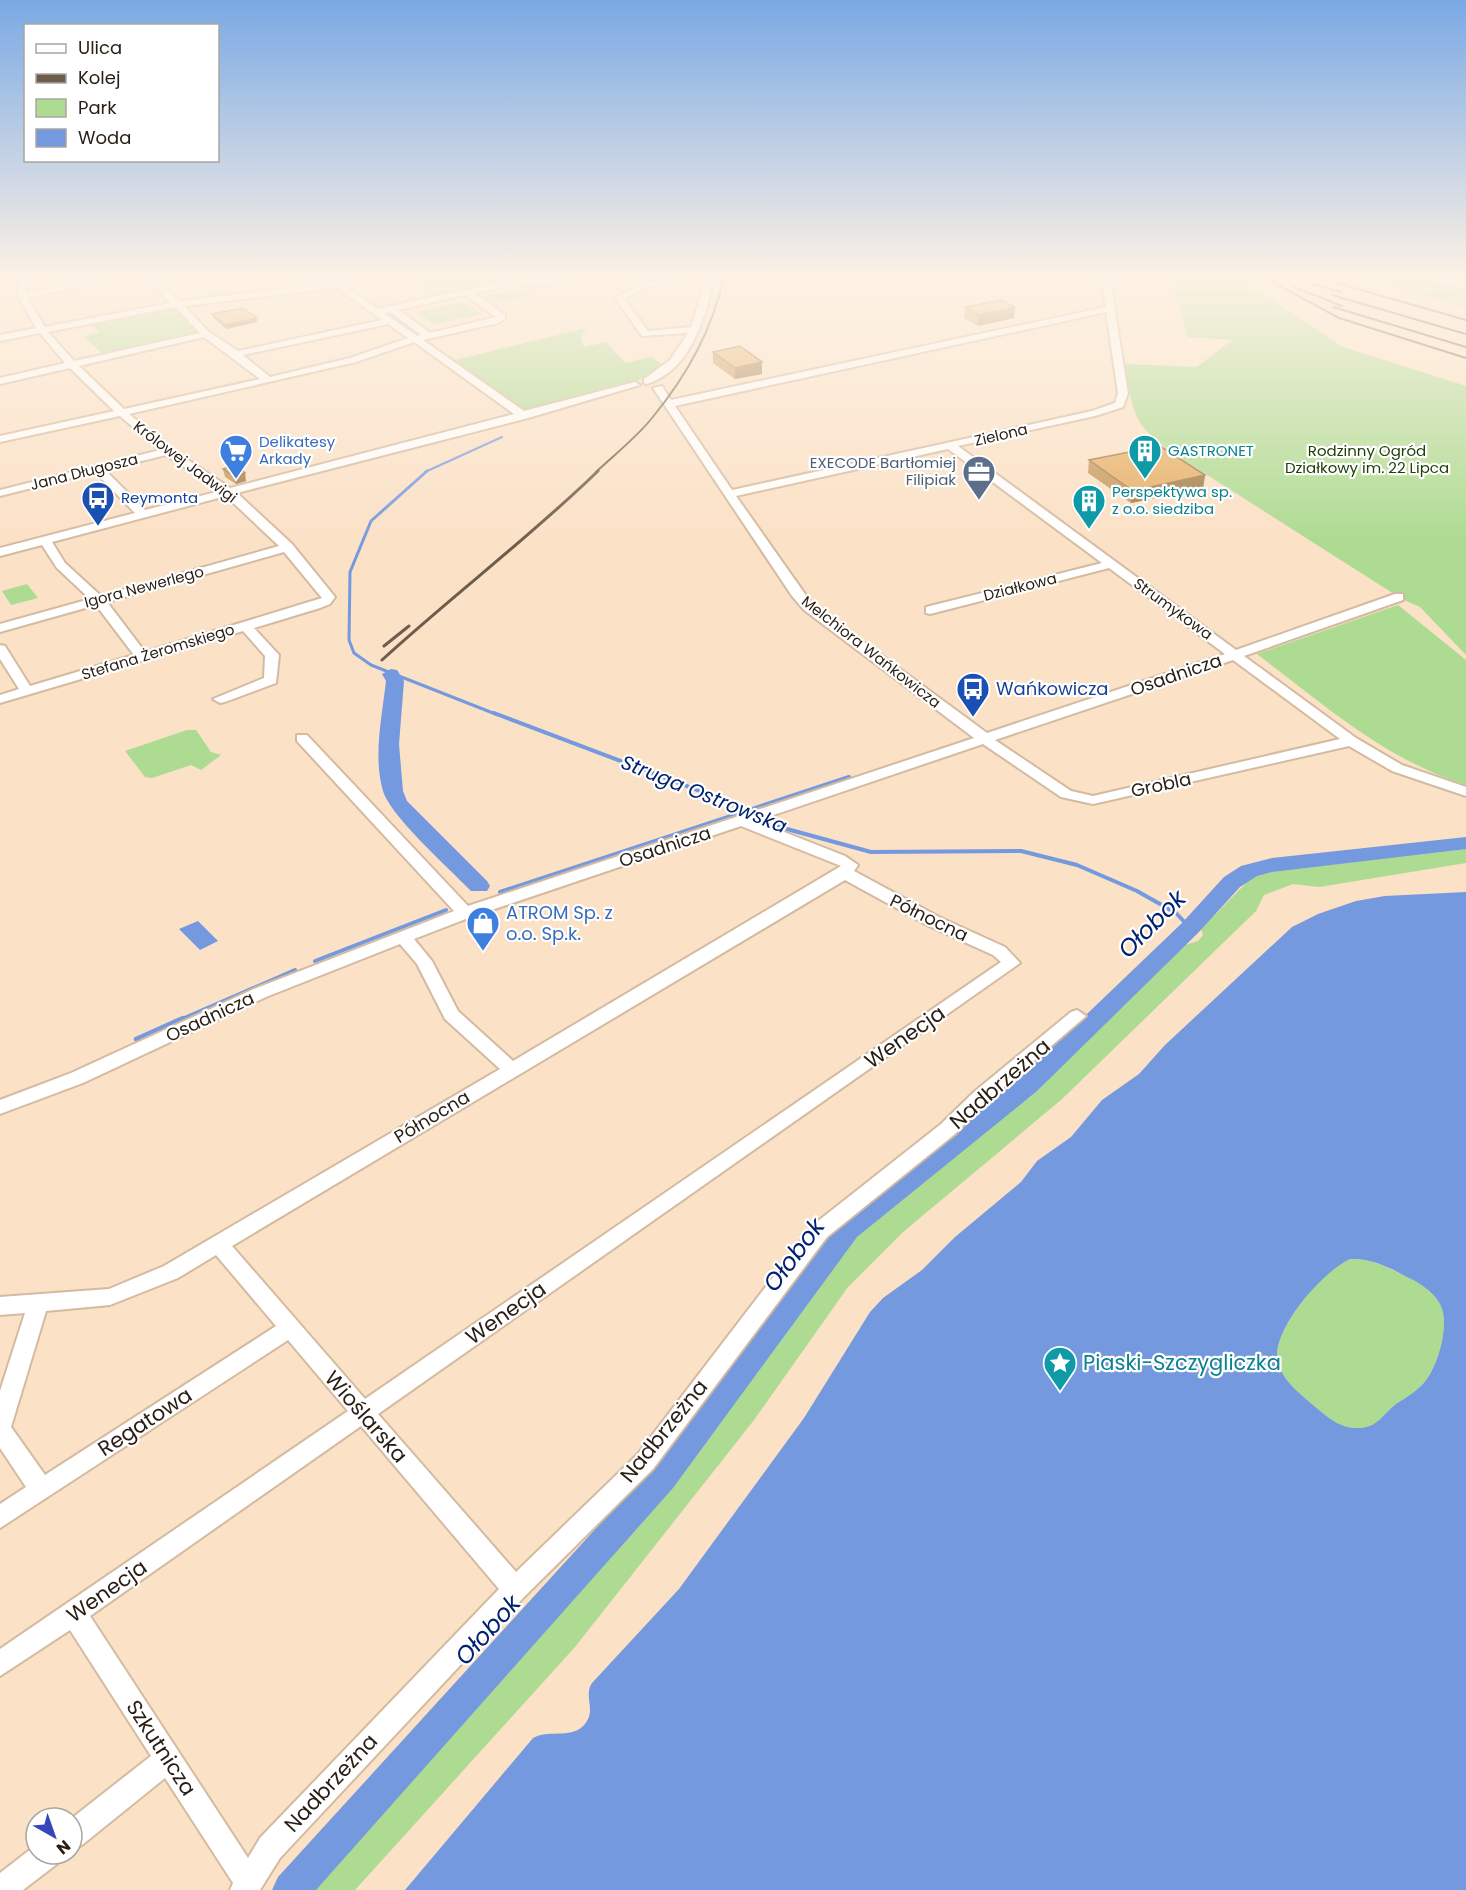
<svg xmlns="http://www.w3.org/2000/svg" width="1466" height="1890" viewBox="0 0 1466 1890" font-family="Poppins,sans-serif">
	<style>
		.green { fill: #acdb91 }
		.water { fill: #7599df; fill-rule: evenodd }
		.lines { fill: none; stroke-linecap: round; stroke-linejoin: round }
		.stream-far3 { stroke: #7599df; stroke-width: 2 }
		.stream-far2 { stroke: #7599df; stroke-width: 3 }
		.stream-far1 { stroke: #7599df; stroke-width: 4 }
		.stream { stroke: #7599df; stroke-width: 4.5 }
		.river { fill: #7599df; fill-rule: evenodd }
		.minor-casing { stroke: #d4baa0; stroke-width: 4 }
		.minor { fill: #fff; fill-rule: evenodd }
		.rail-far1 { stroke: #6c5d4d; stroke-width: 2 }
		.rail { stroke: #6c5d4d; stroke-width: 3 }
		.wall { fill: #c59656 }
		.shaded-wall { fill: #a07a46 }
		.building { fill: #e5ae64; stroke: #a07a46; stroke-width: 1.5 }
		.labels { text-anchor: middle; stroke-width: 4.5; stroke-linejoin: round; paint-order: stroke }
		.far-street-label { font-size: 15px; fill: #281e14; stroke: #fff }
		.far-shop-label { font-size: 15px; fill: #366cbe; stroke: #fff; text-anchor: start }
		.far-culture-label { font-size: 15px; fill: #0d838f; stroke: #fff; text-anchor: start }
		.far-park-label { font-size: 15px; fill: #223f0b; stroke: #fff }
		.far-service-label { font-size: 15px; fill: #4e5e75; stroke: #fff; text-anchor: end }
		.far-transit-label { font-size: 15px; fill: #164399; stroke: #fff; text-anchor: start }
		.street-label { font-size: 18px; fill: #281e14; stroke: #fff }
		.transit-label { font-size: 18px; fill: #164399; stroke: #fff; text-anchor: start }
		.shop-label { font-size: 18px; fill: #366cbe; stroke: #fff; text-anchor: start }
		.water-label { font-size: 20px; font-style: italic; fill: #012171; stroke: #fff }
		.near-street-label { font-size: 21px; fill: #281e14; stroke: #fff }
		.near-culture-label { font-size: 21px; fill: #0d838f; stroke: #fff; text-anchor: start }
		.near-water-label { font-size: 24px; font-style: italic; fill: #012171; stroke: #fff }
	</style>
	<rect width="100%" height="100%" fill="#fbe1c6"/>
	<path class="green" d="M518 280 434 296 414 281 418 280Z
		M1171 280H1242L1343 347 1466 386V655L1420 607 1402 599 1179 457C1134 426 1133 417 1125 364L1197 367 1232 340 1188 337Z
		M1369 280H1429L1466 287V307Z
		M521 282 528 284 531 295 491 304 474 294 483 297 521 288 514 283Z
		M461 302 482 314 434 324 416 312Z
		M173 305 204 334 105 356 83 336 99 332 89 322Z
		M586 328 581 338 584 347 606 342 625 363 651 357 663 365C634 390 565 407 527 410L519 409 451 361Z
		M27 584 38 598 11 605 2 591Z
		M1398 605 1466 660V785C1386 760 1323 704 1257 654Z
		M187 730H196L211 752 221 755 201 770 191 765 152 778 145 777 125 751Z
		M1466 847V863L1319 887 1293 884 1264 895 1256 911 1061 1100 903 1232 848 1287 754 1420 575 1647 355 1890H310L632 1532 673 1482 783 1325 853 1233 1034 1094 1115 1011 1185 945 1198 941 1203 935 1201 929 1255 874Z
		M1349 1259C1371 1258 1387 1267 1405 1276 1418 1282 1433 1291 1440 1304 1451 1324 1437 1369 1422 1385 1414 1393 1405 1398 1396 1404 1383 1414 1378 1427 1360 1428 1343 1429 1331 1421 1319 1410 1305 1398 1283 1382 1278 1363 1269 1332 1323 1271 1349 1259Z"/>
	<path class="water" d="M1466 892V1890H405L533 1738C550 1728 577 1742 588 1719 594 1707 584 1695 592 1683L679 1589 804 1418 870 1312 883 1298 922 1270 955 1237 1021 1182 1037 1161 1071 1137 1102 1100 1139 1074 1165 1045 1292 927 1318 914 1356 901 1385 896ZM1350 1259C1370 1258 1387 1266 1405 1276 1418 1282 1433 1291 1440 1304 1451 1324 1437 1370 1422 1385 1414 1393 1405 1398 1396 1404 1383 1414 1378 1427 1360 1428 1343 1429 1332 1421 1319 1410 1305 1398 1283 1382 1278 1363 1269 1332 1323 1271 1350 1259Z
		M198 921 218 941 200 950 179 929Z"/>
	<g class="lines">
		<path class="stream-far3" d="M425 472 502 437"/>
		<path class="stream-far2" d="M427 471 371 521 350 572 349 640 354 653 371 665 498 715"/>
		<path class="stream-far1" d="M494 713 750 810 765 823 871 852 1021 851 1077 865 1137 891 1176 913 1190 928
			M500 892 849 777
			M315 961 446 910
			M180 1020 295 970"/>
		<path class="stream" d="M136 1039 183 1018"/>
		<path class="river" d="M391 669 397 670 404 681 399 744 403 791 407 801 487 881 490 886 487 891H471C450 869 391 817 383 791 373 757 382 716 386 681L382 674Z
			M1466 837V849L1272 872 1257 876 1240 887 1198 933 1036 1092 857 1237 673 1488 316 1890H272L278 1877 651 1468 837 1221 1018 1080 1182 923 1224 877 1241 866 1272 858Z"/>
		<g class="minor-casing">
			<path id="minor" d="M17 280H25L26 293 92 280H108L27 298 45 327 170 303 149 280H158L179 301 331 283 328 280H337L378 309 501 282 504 283V287L474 293 505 315V319L498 323 423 340 524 411 635 382 640 385 528 418 237 493 292 544 335 597 330 604 320 608 254 628 279 655 276 683 225 702 220 703 213 699 264 678 265 656 243 631 0 703V695L19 689 0 659V645L5 646 30 686 134 655 96 605 0 632V624L90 599 57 568 42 545 0 556V548L135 513 95 472 0 496V490L160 450 120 416 0 442V436L114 411 70 368 0 384V378L65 363 40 333 0 341V335L36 328 19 298ZM337 288 382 320 238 351 209 332 184 306ZM465 295 496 317 430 333 399 310ZM175 307 200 333 74 361 48 332ZM390 312 421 335 417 336 384 313ZM388 324 408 338 350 358 270 377 243 355ZM204 337 260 379 124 409 79 366ZM414 342 514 414 230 488 179 454 129 414 356 362ZM166 455 220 491 145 510 105 470ZM226 496 279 546 101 596 65 563 52 542ZM284 552 322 598 145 652 107 602Z
				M518 280H581L535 287Z
				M670 280H695L648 287 624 299 648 331 691 327 706 280H714C704 319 691 370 647 384L644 383V379L670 360 688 333 642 336 615 298 643 283Z
				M1102 280H1110L1128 393 1123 407 1095 416 958 446 1236 650 1395 594H1403V600L1244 656 1356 738 1402 765 1466 787V796L1392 771 1349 746 1093 804 1061 797 983 744 756 821 845 856 858 865 854 871 941 918 1005 947 1020 963 378 1414 516 1572 637 1455 813 1225 941 1124 974 1092 1071 1012 1077 1010 1086 1016 986 1102 955 1134 827 1237 653 1469 524 1597 280 1858 260 1890H230L233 1883 165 1778 82 1845 72 1848V1818L151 1756 70 1630 0 1676V1649L348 1411 288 1340 0 1528V1504L26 1487 0 1448V1391L25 1313 0 1315V1297L109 1289 164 1266 500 1069 445 1019 417 964 400 944 266 997 83 1083 0 1114V1100L71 1073 254 989 454 911 297 741V735H307L468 906 974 738 804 610 792 596 653 388 662 386 671 400 1106 307ZM1106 312 1118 393 1115 403 1092 411 732 490 675 406ZM948 449 1102 563 926 607V613L930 614 1109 568 1225 654 987 733 812 604 736 496ZM1233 660 1340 739 1093 796 1071 791 995 740ZM741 826 841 866 513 1061 458 1011 432 961 414 939 471 917ZM845 880 929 926 993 955 1001 962 365 1399 232 1246ZM216 1255 276 1326 45 1475 11 1427 46 1311 110 1305 178 1278ZM361 1426 499 1589 260 1838 248 1858 90 1616Z
				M1435 280 1466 282V288L1436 282Z
				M36 1845V1854H61L57 1864 23 1890H0V1873Z"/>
		</g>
		<use href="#minor" class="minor"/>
		<path class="rail-far1" d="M1269 280 1339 318 1466 358
			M1298 280 1342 292
			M1333 282 1466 320
			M1294 287 1342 306
			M1332 295 1466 334
			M1333 307 1466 347
			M596 472C614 455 636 438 652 418 685 378 712 330 723 280"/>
		<path class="rail" d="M384 646 409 626
			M382 660C453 595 529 538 598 471"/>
	</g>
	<path class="wall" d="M965 307 1014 318 978 326 964 318Z
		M212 314 257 322 226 329 213 318Z
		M713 352 762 374 735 379 713 363Z
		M1089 460 1205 475 1203 488 1131 503 1088 473Z
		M223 469 246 481 236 484 225 477Z"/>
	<path class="shaded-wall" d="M1015 307 1014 318 978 326 979 315Z
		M257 318V322L226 329 225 325Z
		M762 362V374L735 379V368Z
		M245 473 246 481 236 484 234 476Z
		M1205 475 1203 488 1131 503 1133 491Z"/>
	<path class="building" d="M1001 300 1015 307 979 315 965 307Z
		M243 308 257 318 225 325 212 314Z
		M740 346 762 362 735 368 713 352Z
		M1160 446 1205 475 1133 491 1089 460Z
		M236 465 245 473 234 476 223 469Z"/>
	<linearGradient id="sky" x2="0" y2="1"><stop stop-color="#7aa9e4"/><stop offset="0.51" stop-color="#fdf2e5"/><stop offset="1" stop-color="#fdf2e5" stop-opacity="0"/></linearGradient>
	<rect width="1466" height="544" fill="url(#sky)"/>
	<defs>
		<g id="supermarket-pin" transform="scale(1.725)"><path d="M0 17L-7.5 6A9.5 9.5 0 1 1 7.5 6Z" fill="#3f7fe0" stroke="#fff"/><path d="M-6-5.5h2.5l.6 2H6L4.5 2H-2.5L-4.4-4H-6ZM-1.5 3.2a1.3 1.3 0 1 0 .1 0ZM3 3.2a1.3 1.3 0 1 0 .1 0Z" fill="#fff"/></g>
		<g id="building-pin" transform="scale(1.725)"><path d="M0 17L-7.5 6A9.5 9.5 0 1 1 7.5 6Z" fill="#0f9aa8" stroke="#fff"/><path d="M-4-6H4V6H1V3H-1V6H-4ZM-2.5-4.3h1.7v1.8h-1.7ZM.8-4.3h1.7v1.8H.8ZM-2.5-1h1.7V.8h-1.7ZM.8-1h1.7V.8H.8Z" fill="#fff"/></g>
		<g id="office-pin" transform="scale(1.725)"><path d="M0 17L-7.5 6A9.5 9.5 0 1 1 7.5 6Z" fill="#5c6f8a" stroke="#fff"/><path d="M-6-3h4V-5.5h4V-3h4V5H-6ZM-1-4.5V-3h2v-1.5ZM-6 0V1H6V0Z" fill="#fff"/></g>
		<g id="bus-pin" transform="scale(1.725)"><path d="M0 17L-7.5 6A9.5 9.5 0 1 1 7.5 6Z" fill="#1a4fb4" stroke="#fff"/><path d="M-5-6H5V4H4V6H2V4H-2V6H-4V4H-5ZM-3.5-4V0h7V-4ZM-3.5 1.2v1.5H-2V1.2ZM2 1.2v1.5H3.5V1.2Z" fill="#fff"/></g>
		<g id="shop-pin" transform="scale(1.725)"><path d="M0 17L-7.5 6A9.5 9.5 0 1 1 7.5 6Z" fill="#3f7fe0" stroke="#fff"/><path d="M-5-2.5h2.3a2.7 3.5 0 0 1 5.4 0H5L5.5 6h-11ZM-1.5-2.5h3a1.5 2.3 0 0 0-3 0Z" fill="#fff"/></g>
		<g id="sight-pin" transform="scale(1.725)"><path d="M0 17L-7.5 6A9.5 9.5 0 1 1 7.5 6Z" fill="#0f9aa8" stroke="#fff"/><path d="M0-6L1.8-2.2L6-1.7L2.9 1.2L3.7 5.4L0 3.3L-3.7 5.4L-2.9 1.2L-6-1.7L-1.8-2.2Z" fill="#fff"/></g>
	</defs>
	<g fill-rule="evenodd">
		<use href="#supermarket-pin" x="236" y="451"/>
		<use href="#building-pin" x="1145" y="451"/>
		<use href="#office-pin" x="979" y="472"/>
		<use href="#bus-pin" x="98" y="498"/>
		<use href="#building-pin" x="1089" y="501"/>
		<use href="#bus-pin" x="973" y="689"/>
		<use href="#shop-pin" x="483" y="923"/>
		<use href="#sight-pin" x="1060" y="1363"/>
	</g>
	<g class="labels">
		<g class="far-street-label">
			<text transform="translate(1001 435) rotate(-13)" y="5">Zielona</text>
			<text transform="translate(185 462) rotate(37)" y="5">Królowej Jadwigi</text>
			<text transform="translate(84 472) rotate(-14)" y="5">Jana Długosza</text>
			<text transform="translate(144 587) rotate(-15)" y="5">Igora Newerlego</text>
			<text transform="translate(1020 587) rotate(-14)" y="5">Działkowa</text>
			<text transform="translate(1173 609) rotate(36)" y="5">Strumykowa</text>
			<text transform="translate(158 652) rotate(-17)" y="5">Stefana Żeromskiego</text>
			<text transform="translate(871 652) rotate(38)" y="5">Melchiora Wańkowicza</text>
		</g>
		<g class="far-shop-label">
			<text x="259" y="447">Delikatesy<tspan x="259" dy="17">Arkady</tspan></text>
		</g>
		<g class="far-culture-label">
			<text x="1168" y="456">GASTRONET</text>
			<text x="1112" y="497">Perspektywa sp.<tspan x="1112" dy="17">z o.o. siedziba</tspan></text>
		</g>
		<g class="far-park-label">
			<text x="1367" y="456">Rodzinny Ogród<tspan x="1367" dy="17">Działkowy im. 22 Lipca</tspan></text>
		</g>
		<g class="far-service-label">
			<text x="956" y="468">EXECODE Bartłomiej<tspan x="956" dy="17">Filipiak</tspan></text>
		</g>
		<g class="far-transit-label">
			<text x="121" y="503">Reymonta</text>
		</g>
		<g class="street-label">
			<text transform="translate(1176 675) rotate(-19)" y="6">Osadnicza</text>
			<text transform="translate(1161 785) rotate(-12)" y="6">Grobla</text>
			<text transform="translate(665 847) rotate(-18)" y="6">Osadnicza</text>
			<text transform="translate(929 918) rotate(26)" y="6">Północna</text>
			<text transform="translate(210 1017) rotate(-25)" y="6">Osadnicza</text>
			<text transform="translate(432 1117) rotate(-31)" y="6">Północna</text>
		</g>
		<g class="transit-label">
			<text x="996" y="695">Wańkowicza</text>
		</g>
		<g class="shop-label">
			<text x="506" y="919">ATROM Sp. z<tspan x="506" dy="21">o.o. Sp.k.</tspan></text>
		</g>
		<g class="water-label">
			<text transform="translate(704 794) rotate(22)" y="7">Struga Ostrowska</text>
		</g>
		<g class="near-street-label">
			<text transform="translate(905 1037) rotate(-35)" y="7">Wenecja</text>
			<text transform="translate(1000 1084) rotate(-41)" y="7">Nadbrzeżna</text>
			<text transform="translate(506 1313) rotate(-35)" y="7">Wenecja</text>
			<text transform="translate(366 1417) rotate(49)" y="7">Wioślarska</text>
			<text transform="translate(145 1422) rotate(-33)" y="7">Regatowa</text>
			<text transform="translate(664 1431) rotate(-51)" y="7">Nadbrzeżna</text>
			<text transform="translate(107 1591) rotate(-35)" y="7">Wenecja</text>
			<text transform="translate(161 1748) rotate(57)" y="7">Szkutnicza</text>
			<text transform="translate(331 1783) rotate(-47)" y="7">Nadbrzeżna</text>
		</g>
		<g class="near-culture-label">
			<text x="1083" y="1370">Piaski-Szczygliczka</text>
		</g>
		<g class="near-water-label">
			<text transform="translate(1152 924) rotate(-45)" y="8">Ołobok</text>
			<text transform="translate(794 1255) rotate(-53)" y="8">Ołobok</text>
			<text transform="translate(488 1630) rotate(-48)" y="8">Ołobok</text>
		</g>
	</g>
	<rect x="24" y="24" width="195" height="138" fill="#ffffff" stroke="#a9a5a1" stroke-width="1.5"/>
	<rect x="36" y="44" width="30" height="9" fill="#ffffff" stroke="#a9a5a1" stroke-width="1.5"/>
	<text x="78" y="54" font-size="18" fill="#281e14">Ulica</text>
	<rect x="36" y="74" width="30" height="9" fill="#6c5d4d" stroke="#a9a5a1" stroke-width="1.5"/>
	<text x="78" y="84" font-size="18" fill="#281e14">Kolej</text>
	<rect x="36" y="99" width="30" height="18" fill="#acdb91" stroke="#a9a5a1" stroke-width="1.5"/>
	<text x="78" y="114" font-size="18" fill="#281e14">Park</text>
	<rect x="36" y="129" width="30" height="18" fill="#7599df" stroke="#a9a5a1" stroke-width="1.5"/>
	<text x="78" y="144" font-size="18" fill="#281e14">Woda</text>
	<g transform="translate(54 1836) rotate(140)"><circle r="28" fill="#ffffff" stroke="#a9a5a1" stroke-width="1.5"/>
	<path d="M0-4.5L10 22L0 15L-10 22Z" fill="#3647b9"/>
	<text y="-9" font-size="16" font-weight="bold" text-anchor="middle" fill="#281e14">N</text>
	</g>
</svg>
